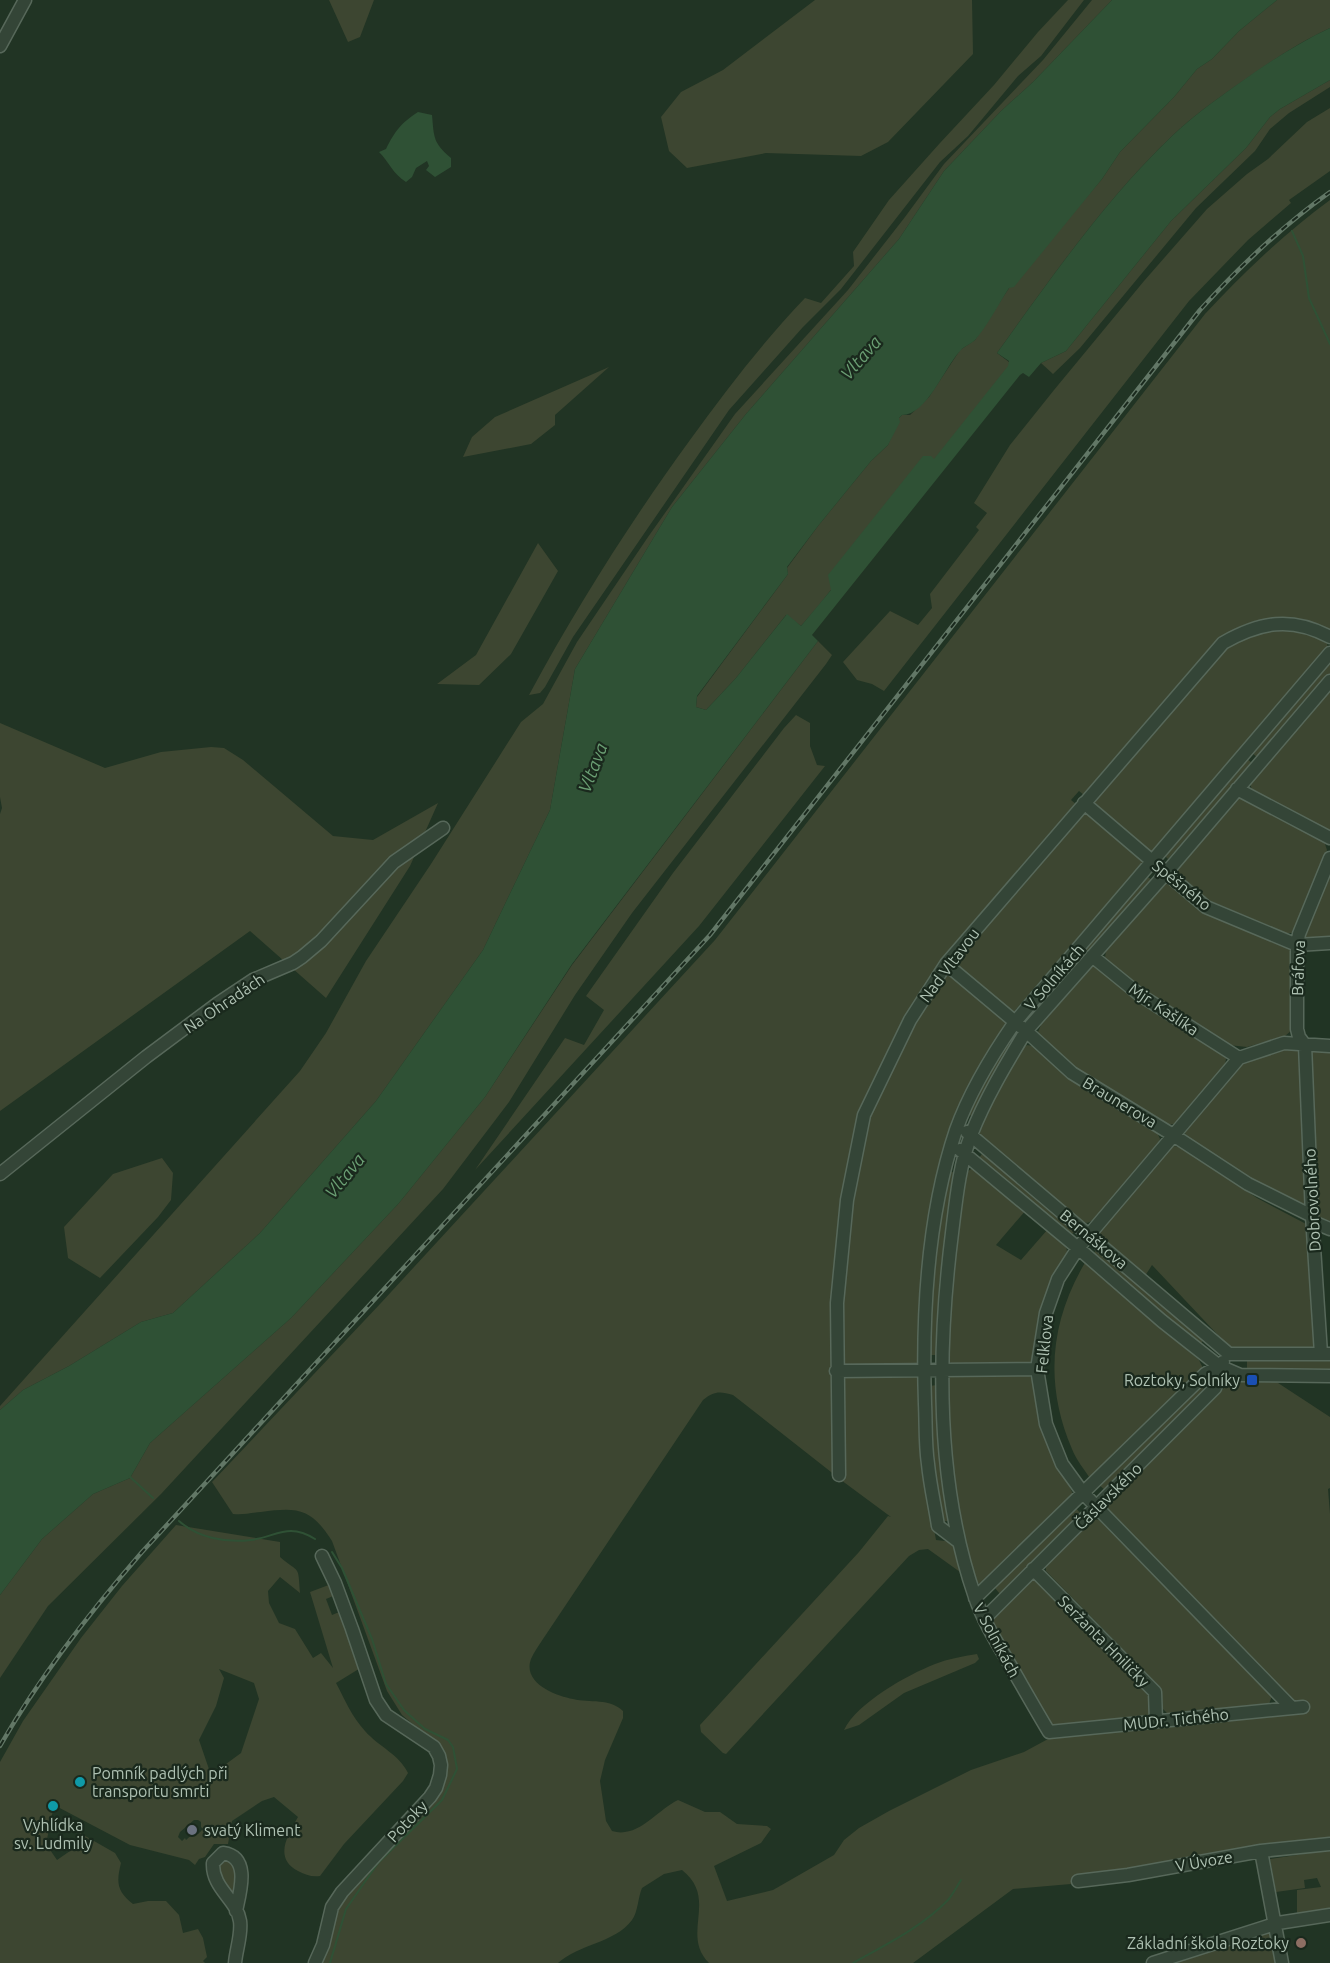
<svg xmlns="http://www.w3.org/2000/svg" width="1330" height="1963" viewBox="0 0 1330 1963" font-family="Ubuntu,sans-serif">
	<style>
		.green { fill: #3d4631; fill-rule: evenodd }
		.water { fill: #2f5135 }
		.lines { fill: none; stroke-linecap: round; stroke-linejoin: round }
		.stream { stroke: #2f5135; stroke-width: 2 }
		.minor-casing { stroke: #57685a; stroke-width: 15 }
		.minor { stroke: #344537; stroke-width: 12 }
		.rail-casing { stroke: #627766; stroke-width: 4.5 }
		.rail { stroke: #1a291d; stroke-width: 2; stroke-dasharray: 7; stroke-linecap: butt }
		.transit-dot { fill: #1a4fb4; stroke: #1a291d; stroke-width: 2 }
		.culture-dot { fill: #0f9aa8; stroke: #1a291d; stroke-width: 2 }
		.worship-dot { fill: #6b7280; stroke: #1a291d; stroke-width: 2 }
		.education-dot { fill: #8d6e63; stroke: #1a291d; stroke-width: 2 }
		.labels { text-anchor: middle; stroke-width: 4.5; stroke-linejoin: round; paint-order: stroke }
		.street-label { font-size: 16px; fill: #aec1b2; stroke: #1a291d }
		.poi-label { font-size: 16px; fill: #aec1b2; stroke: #1a291d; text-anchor: end }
		.water-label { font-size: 18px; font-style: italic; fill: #6a9e73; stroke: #1a291d }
	</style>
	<rect width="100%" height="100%" fill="#213424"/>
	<path class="green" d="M329 0H374L360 37 348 42Z
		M815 0H972L973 54 888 142 861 156 766 153 687 168 669 151 661 117 681 92 723 70Z
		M1068 0H1084L1041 56 1018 76 968 136 940 162 841 289 803 327 729 410 573 637 545 687 540 693 529 695C577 606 631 521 690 440 726 390 763 342 805 298L821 303 854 266 853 252 889 200 940 143 994 85 1038 32Z
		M1092 0H1112L1033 82 1001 111 944 171 899 239 746 414 672 507 575 669 550 810 483 950 376 1101 260 1233 173 1313 141 1322 69 1366 23 1390 0 1410V1406L300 1071 326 1033 366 961 431 864 521 722 543 704 577 642 648 537 735 414 848 290 905 217 944 164 1043 60Z
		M1277 0H1330V28C1304 40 1279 56 1256 72 1227 92 1197 112 1172 136 1105 200 1051 278 997 353L1009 362V366L819 605 801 626 786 615 736 678 706 710 696 707 697 697 788 574 787 568 818 526 871 461 888 445 899 418 902 415H910L929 397 960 350 975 340 1009 288 1102 179 1120 152 1174 97 1197 69 1212 59 1239 31Z
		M1330 80V87L1289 113 1270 129 1255 151 1196 208 1080 348 1053 374 1041 363 1066 351 1171 221 1246 148 1270 117 1280 109Z
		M1330 108V171L1289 200 1291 203 1248 240 1189 301 884 691 872 684 857 680 843 662 890 611 918 625 932 608 930 594 979 530 976 527 987 513 974 503 1010 445 1054 390 1144 281 1207 209 1247 174 1268 159 1307 122Z
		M1330 200V630C1317 630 1305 622 1292 621 1282 621 1267 625 1258 620L1244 625 1242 630 1224 639 1207 658H1202L1191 671V676L1151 723 1147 724 1135 737V741L1094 788 1085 796 1079 791 1071 800 1077 805 1071 812 1072 816 1035 854V859L994 906 990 907 976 922V927L957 950H953L933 974 934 977 902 1029 897 1031 889 1047 890 1052 867 1106C860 1112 858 1121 857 1129L869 1120 890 1069 941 978 1225 648C1263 627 1285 621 1326 639L1328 648 1017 1008 998 1036 966 1090 946 1140 929 1227 922 1281 919 1402 927 1488 936 1540 954 1542 961 1570 960 1572 928 1549 919 1550 909 1556 726 1754 723 1753 701 1732 700 1725 859 1552 888 1516 891 1517 845 1483 733 1395C720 1391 714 1391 703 1400L543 1639C539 1645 534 1652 531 1659 522 1683 556 1696 573 1699 590 1703 610 1698 623 1711V1718L605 1760 600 1781 606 1821 612 1831C638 1839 657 1810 678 1800L705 1812H720L737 1824 767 1826 771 1829 761 1843 714 1866 727 1901 773 1890 834 1855 844 1840 859 1828 889 1811 971 1770 1024 1752 1048 1739 1306 1712V1701H1295L1292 1699 1109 1513 1107 1507 1109 1501 1228 1384 1234 1381H1275L1330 1417V1488L1328 1489 1330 1514V1838L1118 1874 1117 1880 1013 1889 913 1963H709C680 1934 719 1899 682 1870L664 1874 642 1888C638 1897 638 1912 632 1920 615 1943 579 1944 558 1963H322L331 1919 343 1898 438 1789 447 1763 444 1754 433 1741 402 1715 387 1691 332 1541C311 1508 298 1507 261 1512 250 1513 243 1515 233 1514L212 1482 380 1304 715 940 1205 314C1244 272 1284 234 1330 200Z
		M609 367 555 415V425L531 444 463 457 472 437 495 417Z
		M538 543 558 571 511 654 479 685 437 684 476 655Z
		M818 641 832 655 826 664 632 913 575 995 509 1102 443 1189 161 1494 48 1606 0 1678V1595L42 1539 93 1494 130 1478 150 1443 291 1318 399 1203 485 1097 572 965Z
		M1330 661V674L1258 758 1252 753Z
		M1330 688V830H1326L1252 791 1250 782Z
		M796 715 810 723V746L817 765 825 766 699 926 475 1170 565 1038 584 1045 604 1010 586 996 673 873 784 728Z
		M0 723 105 768 161 752 211 747 224 748 243 760 333 836 373 840 438 803 410 866 326 998 250 931 0 1111V814L2 808 0 797Z
		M1246 758 1252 763 1168 859 1163 854Z
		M1239 798 1245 799 1324 841 1327 850 1296 928 1292 933H1286L1208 900 1178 875 1176 872 1178 865 1234 800Z
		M1330 872V938L1303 940Z
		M1145 875 1152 880 1032 1020 1026 1015Z
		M1162 883 1172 885 1200 910 1286 945 1290 949 1292 1030 1285 1036 1247 1047 1228 1045 1145 993 1105 958 1106 949Z
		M1094 966 1101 968 1226 1058 1225 1066 1175 1124 1165 1125 1075 1068 1040 1037 1038 1032 1041 1025 1090 968Z
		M1006 1041 1012 1046 973 1117 966 1113Z
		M1027 1045 1033 1046 1157 1132 1160 1139 1157 1147 1092 1221 1087 1223 1081 1221 980 1134 979 1127 1002 1083 1024 1047Z
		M1284 1048 1299 1049 1305 1148 1302 1150 1305 1198 1308 1204 1305 1206 1301 1207 1300 1203 1261 1183H1253V1178H1250L1187 1138 1185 1133 1187 1128 1245 1061Z
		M1310 1049 1330 1050V1221L1318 1218Z
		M1174 1146 1180 1147 1257 1198 1308 1225 1314 1350H1232L1152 1265 1145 1276 1102 1239 1100 1234 1101 1227 1169 1149Z
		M984 1151 1076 1230 1070 1236 979 1158Z
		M162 1158 173 1173 171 1200 158 1217 100 1278 68 1258 64 1227 113 1174Z
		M971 1169H980L1026 1210 996 1245 1021 1260 1048 1229 1066 1244 1067 1252 1053 1279 1044 1304 1036 1332 1034 1358 1030 1363 954 1364 949 1362 946 1357 952 1261 967 1172Z
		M948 1171 956 1173 946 1225 939 1285 937 1355H928C931 1293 936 1233 948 1171Z
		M1098 1248 1204 1339 1200 1345 1093 1254Z
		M1086 1261 1199 1360 1202 1366V1370L1091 1480C1085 1470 1076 1460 1072 1449 1044 1384 1050 1321 1086 1261Z
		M1330 1360V1373H1247V1361Z
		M954 1374 1028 1375 1034 1380 1038 1411 1046 1437 1073 1494 980 1584 974 1581 962 1526 950 1451 946 1383 950 1376Z
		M937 1385 951 1520 943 1522 933 1461 929 1386Z
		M1201 1386 1206 1391 1105 1490 1099 1485Z
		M1076 1508 1081 1514 1000 1594 995 1588Z
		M1092 1519 1099 1520 1272 1696 1269 1704 1169 1715 1163 1709 1161 1688 1046 1571V1564Z
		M176 1525 280 1542V1557C300 1574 298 1564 300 1593L280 1577 268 1591 269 1603 279 1623 295 1629 313 1658 321 1653 333 1668 310 1592 334 1583 338 1594 326 1599 332 1615 344 1610 362 1667 336 1683C345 1700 352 1717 365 1731 379 1747 399 1754 408 1773L403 1781 344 1844 320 1876C311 1877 306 1875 298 1871 273 1858 288 1835 298 1817L274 1797 262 1801 232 1821 228 1844H214L205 1857 199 1859 195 1865 189 1860 130 1845 54 1805 46 1844 57 1860 70 1851 80 1833 115 1853 121 1863C116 1883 117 1891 133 1904L148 1901H166L179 1915 183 1933 198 1929 203 1938 207 1957 203 1961 205 1963H0V1762L23 1721 81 1638 122 1586ZM219 1669 254 1683 259 1699 241 1753 211 1775 199 1740 216 1706 224 1678ZM194 1820H198L201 1822V1827L203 1829 198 1834 195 1832 186 1840 185 1838 182 1841 178 1837 180 1832Z
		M1031 1579H1038L1150 1692 1153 1710 1148 1717 1056 1727 1048 1723 992 1622 993 1617Z
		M977 1654 979 1659 975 1663 904 1693 859 1725 844 1730C857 1703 907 1675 935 1664 948 1659 963 1656 977 1654Z
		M1330 1850V1909L1297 1914V1890L1321 1887 1317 1878 1304 1880 1305 1888 1276 1892 1270 1859Z
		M228 1858 237 1869 235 1904C226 1891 214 1876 219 1860Z
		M1269 1929 1276 1963H1167Z"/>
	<path class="water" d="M1112 0H1277L1239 31 1212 59 1197 69 1174 97 1120 152 1102 179 1014 287 1009 288C998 305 988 325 975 340 971 344 964 346 960 351 944 368 927 415 902 415L899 418 900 422 888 445 871 461 818 526 787 567 788 574 697 696 696 707 706 710 736 678 787 614 801 626 831 590 828 575 923 456H931L934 459 1008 366 1009 361 997 353C1051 278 1105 200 1172 136 1197 112 1227 92 1255 72 1279 56 1304 40 1330 28V80L1280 109 1270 117 1246 148 1171 221 1066 351 1041 363 1029 377 1023 373 1020 375 812 635 818 641 572 964 485 1097 399 1203 291 1318 150 1443 130 1478 93 1494 42 1539 0 1595V1410L23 1390 69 1366 141 1322 173 1313 260 1233 376 1101 483 950 550 810 575 669 672 507 746 414 899 239 944 171 1001 111 1033 82Z
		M418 112 432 115C434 137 433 143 451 158V167L435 177 426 170 429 166 427 161 416 168 412 177 406 182C393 174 389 162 379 152L386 149C395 131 401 123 418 112Z"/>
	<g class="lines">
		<path class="stream" d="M1292 231 1303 256 1309 298 1330 344
			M129 1476 153 1498
			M179 1521C198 1538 226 1543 251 1540 276 1537 288 1522 315 1539
			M330 1963 346 1909 378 1863 442 1800 457 1769 453 1747 448 1740 425 1729 404 1710 386 1684 372 1639 342 1568 332 1552
			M853 1963C885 1945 922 1927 948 1900 953 1894 957 1886 961 1880"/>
		<g class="minor-casing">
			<path id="minor" d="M0 46 25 0
				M1237 789 1330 838
				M1084 803 1206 907 1297 945 1330 943
				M1092 956 1140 995 1239 1058
				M946 964 1026 1031 1072 1073 1173 1135 1248 1184 1312 1216
				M1305 1045 1312 1216 1321 1354
				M1305 1045 1299 1037 1297 1029V945L1299 934 1330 858
				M967 1132 1229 1354
				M960 1150 1078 1248 1162 1321 1219 1366 1240 1375 1330 1376
				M0 1174 146 1057 217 1004 253 980 293 963 302 957 321 941 394 862 443 828
				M1313 1222 1330 1229
				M1229 1354H1330
				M836 1371 1037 1369
				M839 1475 837 1303 847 1200 864 1115 910 1020 946 964 1223 643C1260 622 1291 616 1330 637
				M959 1542 938 1526C935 1506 930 1485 928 1464 925 1444 926 1424 925 1404 922 1315 927 1216 956 1130 970 1091 992 1055 1015 1022L1330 653
				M1033 1569 1155 1692 1156 1721
				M975 1598 1205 1374 1219 1366 1223 1362
				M984 1619 1215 1388 1219 1379V1366
				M1291 1707 1083 1493 1062 1464 1046 1424 1037 1369 1046 1313 1058 1279 1078 1248 1239 1058 1284 1043 1330 1046
				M1303 1707 1049 1732C1034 1707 1020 1682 1006 1658 994 1638 982 1618 975 1597 935 1482 937 1352 952 1233 956 1201 959 1166 971 1135 985 1099 1006 1064 1026 1031L1166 873 1330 681
				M1261 1851 1282 1963
				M1078 1881 1128 1875 1261 1851 1330 1844
				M235 1963C236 1950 242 1934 240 1921 237 1899 212 1889 213 1863L223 1853C251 1857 240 1892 236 1911
				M315 1963 323 1945 332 1907 342 1892 430 1797 436 1788 440 1775 441 1765 439 1756 434 1747 386 1715 376 1700 352 1629 335 1583 322 1556
				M1153 1963 1278 1923 1330 1915"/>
		</g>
		<use href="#minor" class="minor"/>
		<g class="rail-casing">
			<path id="rail" d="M0 1746C40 1676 89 1613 142 1552L710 935 1200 310C1240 266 1282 226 1330 192"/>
		</g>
		<use href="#rail" class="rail"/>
	</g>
	<rect class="transit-dot" x="1246" y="1374" width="12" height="12" rx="3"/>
	<g class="culture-dot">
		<circle cx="80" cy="1782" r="6"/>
		<circle cx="53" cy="1806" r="6"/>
	</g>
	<circle class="worship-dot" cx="192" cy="1830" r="6"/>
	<circle class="education-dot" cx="1301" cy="1943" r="6"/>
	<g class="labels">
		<g class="street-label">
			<text transform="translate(1182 885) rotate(39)" y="6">Spěšného</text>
			<text transform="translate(949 965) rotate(-53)" y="6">Nad Vltavou</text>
			<text transform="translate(1298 968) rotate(-88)" y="6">Bráfova</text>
			<text transform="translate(1054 977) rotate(-49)" y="6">V Solníkách</text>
			<text transform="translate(224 1003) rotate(-34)" y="6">Na Ohradách</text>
			<text transform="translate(1164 1009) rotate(34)" y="6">Mjr. Kašlíka</text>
			<text transform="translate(1120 1102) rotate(31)" y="6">Braunerova</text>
			<text transform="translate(1312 1200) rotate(-93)" y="6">Dobrovolného</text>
			<text transform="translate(1094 1239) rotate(40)" y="6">Bernáškova</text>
			<text transform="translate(1044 1344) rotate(-84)" y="6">Felklova</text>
			<text transform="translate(1108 1496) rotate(-45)" y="6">Čáslavského</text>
			<text transform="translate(997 1640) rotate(62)" y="6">V Solníkách</text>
			<text transform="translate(1104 1641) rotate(45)" y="6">Seržanta Hniličky</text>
			<text transform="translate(1176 1719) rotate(-6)" y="6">MUDr. Tichého</text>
			<text transform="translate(407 1821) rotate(-47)" y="6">Potoky</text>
			<text transform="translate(1204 1861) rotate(-10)" y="6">V Úvoze</text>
		</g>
		<g class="poi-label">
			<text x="1240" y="1386">Roztoky, Solníky</text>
			<text x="92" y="1779" text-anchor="start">Pomník padlých při<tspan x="92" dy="18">transportu smrti</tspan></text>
			<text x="53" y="1831" text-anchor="middle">Vyhlídka<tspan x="53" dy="18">sv. Ludmily</tspan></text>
			<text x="204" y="1836" text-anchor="start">svatý Kliment</text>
			<text x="1289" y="1949">Základní škola Roztoky</text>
		</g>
		<g class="water-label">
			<text transform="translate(861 358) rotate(-49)" y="6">Vltava</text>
			<text transform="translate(593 768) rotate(-69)" y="6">Vltava</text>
			<text transform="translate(345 1176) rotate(-51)" y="6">Vltava</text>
		</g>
	</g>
</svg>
